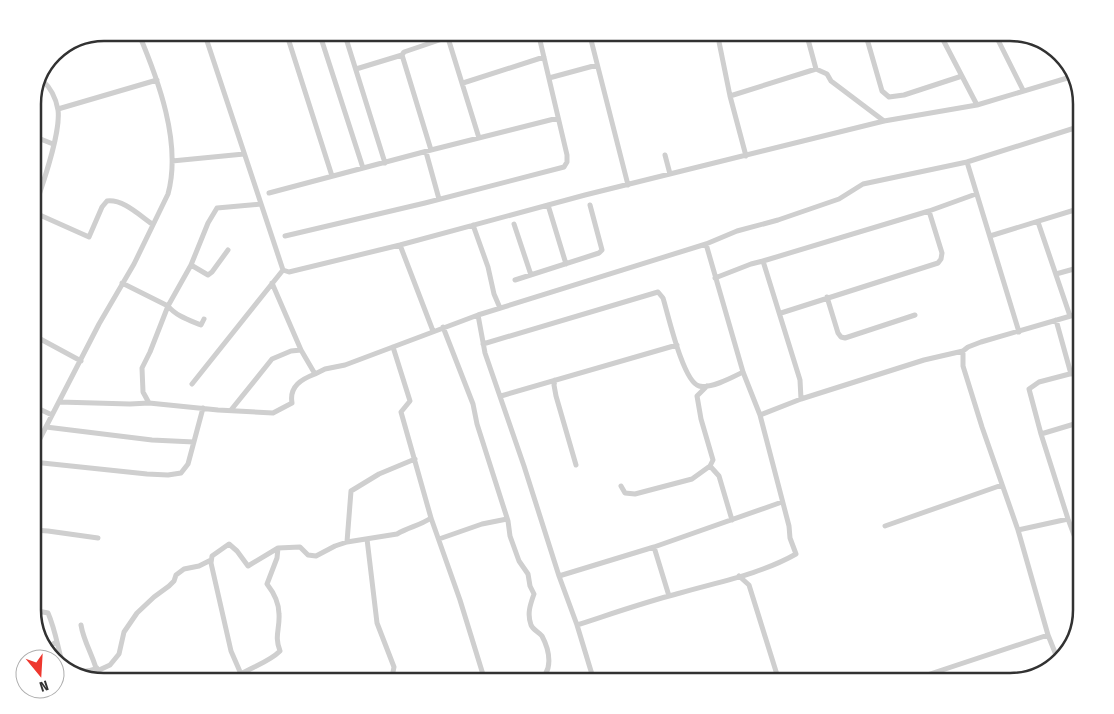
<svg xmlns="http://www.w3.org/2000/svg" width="1114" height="714" viewBox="0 0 1114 714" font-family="'Fira Sans Condensed',sans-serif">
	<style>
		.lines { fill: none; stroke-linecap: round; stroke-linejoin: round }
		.minor { stroke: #cfcfcf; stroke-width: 5 }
		.rim { fill: none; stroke: #323232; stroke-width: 2.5 }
	</style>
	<rect width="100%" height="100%" fill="#fff"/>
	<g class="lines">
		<path class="minor" d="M204 32 283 270 289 272 400 245 585 195 884 121 977 105 1074 76
			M286 32 332 176
			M319 32 363 168
			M344 32 385 163
			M463 32 404 52 402 55 431 150 558 118
			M589 32 628 185
			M717 32 730 96 746 156
			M806 32 816 69
			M865 32 882 91 889 97 904 95 962 76
			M939 32 977 105
			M994 32 1023 90
			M448 38 479 138
			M718 40 759 32
			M356 69 402 55
			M549 78 597 65
			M463 83 544 57
			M730 96 816 69 827 74 831 81 884 121
			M58 109 157 80
			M33 136 53 144
			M426 152 439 199
			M665 155 670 174
			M172 161 244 154
			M967 162 1019 332
			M269 193 431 150
			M548 205 566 264
			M33 212C41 190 61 132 58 110 56 98 51 88 42 80
			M33 214V212L89 237 102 207 107 201C123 199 139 215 152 224
			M1038 222 1070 316
			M514 224 531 275
			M473 225 488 267 494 294 500 308
			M285 236 425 203 564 167 567 162V155L538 32
			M990 236 1081 208
			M400 245 433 331
			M763 261 929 211 976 194
			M191 265 208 275 212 272 228 250
			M1056 274 1081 267
			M715 278 751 264 763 261 800 380 801 399
			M515 280 599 253 602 250 590 205
			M122 283 168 306C176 316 189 320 201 325L204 319
			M272 283 301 350 315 374 325 369 345 365 478 315 706 244 737 231 778 220 839 199 863 184 967 162 1081 126
			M827 297 838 333 841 337 845 338 915 315
			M781 313 938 263 941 259 942 253 929 211
			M478 315 485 353 524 466 559 576 577 625
			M1056 320 1071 374
			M443 327 473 404 477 424 508 521 510 536 519 561 528 574 530 586 534 594C530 605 527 614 531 625 533 630 539 632 542 636 550 651 554 673 537 681
			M33 335 81 361
			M483 344 658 292 663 298C668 314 683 382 699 386 711 389 733 377 743 372
			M393 347 410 401 401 412 431 518 460 600 485 681
			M963 351V366L982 427 1018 530 1048 635
			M1081 371 1039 382 1029 389 1041 434 1068 519 1081 554
			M555 380 554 385 556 396 576 465
			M192 384 283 270
			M501 396 677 345
			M59 402 130 404 149 403 218 410 273 413 292 403C289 386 302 379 315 374
			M149 403 143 392 142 368 150 352 168 306 191 265 208 223 217 208 261 204
			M33 406 52 415
			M231 410 272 359 291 351 301 350
			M760 415 801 399 924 360 963 351 968 347 981 342 1081 313
			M46 427 152 440 194 442
			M1041 434 1081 422
			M33 452 99 324 134 264 168 194C182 143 158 79 138 32
			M33 462 147 474 168 475 181 473 188 464 203 408
			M710 466 719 476 732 520
			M621 486 625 493 635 494 692 479 710 466 713 460 701 419 697 396 707 386
			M885 526 1002 485
			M33 530 48 531 98 538
			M1018 530 1068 519
			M367 539 377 623 394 667 393 672 397 681
			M439 539 482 524 507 519
			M347 542 351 491 379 474 415 459
			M654 547 669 596
			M559 576 654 547 782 502
			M739 576 749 585 779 681
			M33 610 48 613C56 631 58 650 64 669 75 671 87 673 97 668
			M81 625C84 644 96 660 99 680
			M45 649 56 642
			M97 671 110 665 119 654 124 632 137 613 154 597 169 586 174 581 176 575 184 569 199 566 211 560
			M241 674C254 666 269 662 280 651 274 636 280 629 279 614 279 603 274 593 267 584L277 558 278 548
			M232 681 241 674 231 651 211 563 212 556 229 544 237 551 248 566 278 548 300 547 308 555 316 556 335 546 347 542 397 534C409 527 419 526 431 518
			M594 681 577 625C611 614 645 602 680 593 718 582 761 574 796 554L790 538 789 526 760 415 743 372 706 244
			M909 681 1048 635 1058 660
			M1010 681 1048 670"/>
	</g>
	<path d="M0 0H1114V714H0ZM104 41H1010A63 63 0 0 1 1073 104V610A63 63 0 0 1 1010 673H104A63 63 0 0 1 41 610V104A63 63 0 0 1 104 41Z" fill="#fff" fill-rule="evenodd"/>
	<path class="rim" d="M104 41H1010A63 63 0 0 1 1073 104V610A63 63 0 0 1 1010 673H104A63 63 0 0 1 41 610V104A63 63 0 0 1 104 41Z"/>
	<g transform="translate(40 674) rotate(162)"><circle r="24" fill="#ffffff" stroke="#adadad"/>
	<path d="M0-4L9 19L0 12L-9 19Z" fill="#ee372e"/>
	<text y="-8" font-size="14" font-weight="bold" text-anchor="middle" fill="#323232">N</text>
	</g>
</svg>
